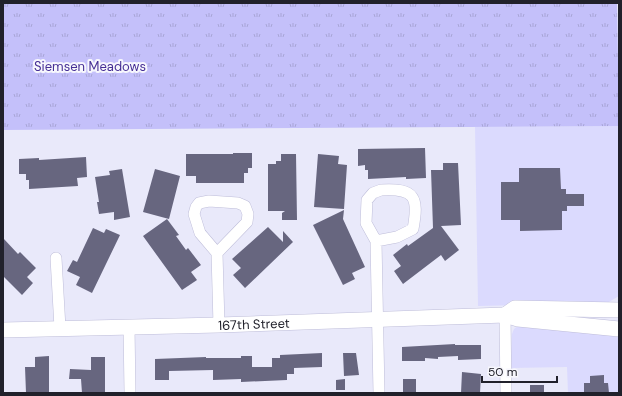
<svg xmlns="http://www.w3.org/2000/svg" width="622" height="396" viewBox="0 0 622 396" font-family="'DM Sans',sans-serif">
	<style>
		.built { fill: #dbdafe }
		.grass { fill: url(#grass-tufts) }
		.building { fill: #67667f }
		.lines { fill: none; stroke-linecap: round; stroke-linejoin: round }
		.street-casing { stroke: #bebdd9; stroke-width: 12 }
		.secondary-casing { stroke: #bebdd9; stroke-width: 16 }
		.street { stroke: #fff; stroke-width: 11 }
		.secondary { stroke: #fff; stroke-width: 15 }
		.labels { text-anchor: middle; stroke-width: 4; stroke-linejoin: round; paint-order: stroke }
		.park-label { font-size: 13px; fill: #462f95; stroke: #f7f7fd }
		.street-label { font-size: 13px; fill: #21212b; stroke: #f7f7fd }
	</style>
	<defs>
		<pattern id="grass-tufts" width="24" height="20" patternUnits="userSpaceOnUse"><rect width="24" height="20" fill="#c4c0fa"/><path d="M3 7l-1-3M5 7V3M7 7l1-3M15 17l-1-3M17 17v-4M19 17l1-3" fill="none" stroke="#a8a5d6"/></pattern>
	</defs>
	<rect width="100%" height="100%" fill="#e9e9fa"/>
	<path class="built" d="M619 126V296L607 303 478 306 475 127Z
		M532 324 618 337 619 338V393H568L567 367 511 368 512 334 514 329 519 325Z"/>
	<path class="grass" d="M3 3H617L619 126 3 130Z"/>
	<path class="building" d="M425 148 426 178 406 179V177L368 179V170H365V165L358 166V149Z
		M233 153H252V168H248V173H244V183H196V176H186V154H233Z
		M281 154H296L297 220H282V213L285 211H268V164H276V161H281Z
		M318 154 339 156 338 164 347 165 344 209 314 207Z
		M86 157 87 177 77 178 78 186 29 189V180H26V174H19V159L39 158V160Z
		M443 163H458L461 225 441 226 459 250 445 261 441 255 403 284 394 271 401 266 393 255 407 244 408 246 433 228 431 170H443Z
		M519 168H560L561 189H566V194H584V206H567V211H562V230L520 231V220H501V182H519Z
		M122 169 130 217 114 220V212L99 214 97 202H99L95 177 110 175 109 171Z
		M155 169 180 176 169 219 143 212Z
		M344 210 343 219 365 267 352 273 355 279 343 285 313 225Z
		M167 219 179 235 176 236 186 250 188 248 201 265 191 272 197 280 182 290 143 236Z
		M268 227 283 242V231L293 242 245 288 233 275 241 268 232 259Z
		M93 228 104 233 106 229 120 235 92 293 76 285 80 277 67 271 73 260 77 262Z
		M3 238 18 254 20 252 36 268 27 277 33 283 22 295 3 276Z
		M455 344V345H481V359L458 360V356L438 357V359L425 358V361H402V347Z
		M322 353V367L294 368V374H287V380L241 382V379L213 380V370L169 371V380H155V359L206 357V358H241V356H252V367H272V358H280V355Z
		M343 353H356L359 375 344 376Z
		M49 356V393H26L25 367H35V357Z
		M91 357H105V393H82L81 379H69L70 369 91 370Z
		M462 372 481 374 480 393H461Z
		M604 375V383H608L609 393H584V383H590V376Z
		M345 379V390H336V380Z
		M403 379H416V393H403Z
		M530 385H544V393H530Z"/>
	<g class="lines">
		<g class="street-casing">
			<path id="street" d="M381 190C415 188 419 197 413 229L397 237 376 241 366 223 367 200 373 193Z
				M376 241 379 393
				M217 253 247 222 248 214 245 206 238 203 209 201 199 203 196 207 194 214 200 233 217 253 219 325
				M56 258 60 328
				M505 315 506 393
				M129 326 130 393"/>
		</g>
		<g class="secondary-casing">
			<g id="secondary">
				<path d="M505 315 515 308 619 310"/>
				<path id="s1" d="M3 330 219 325 505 315 518 319 619 329"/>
			</g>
		</g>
		<use href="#street" class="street"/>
		<use href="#secondary" class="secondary"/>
	</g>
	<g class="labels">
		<g class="park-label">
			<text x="90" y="71">Siemsen Meadows</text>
		</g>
		<g class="street-label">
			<text dy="5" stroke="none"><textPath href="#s1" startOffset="251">167th Street</textPath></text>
		</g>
	</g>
	<rect width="622" height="396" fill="none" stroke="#21212b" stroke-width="8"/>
	<path d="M482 376v6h75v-6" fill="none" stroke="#21212b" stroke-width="2"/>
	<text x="488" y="376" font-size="12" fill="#21212b" stroke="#f7f7fd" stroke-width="3" paint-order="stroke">50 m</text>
</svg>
